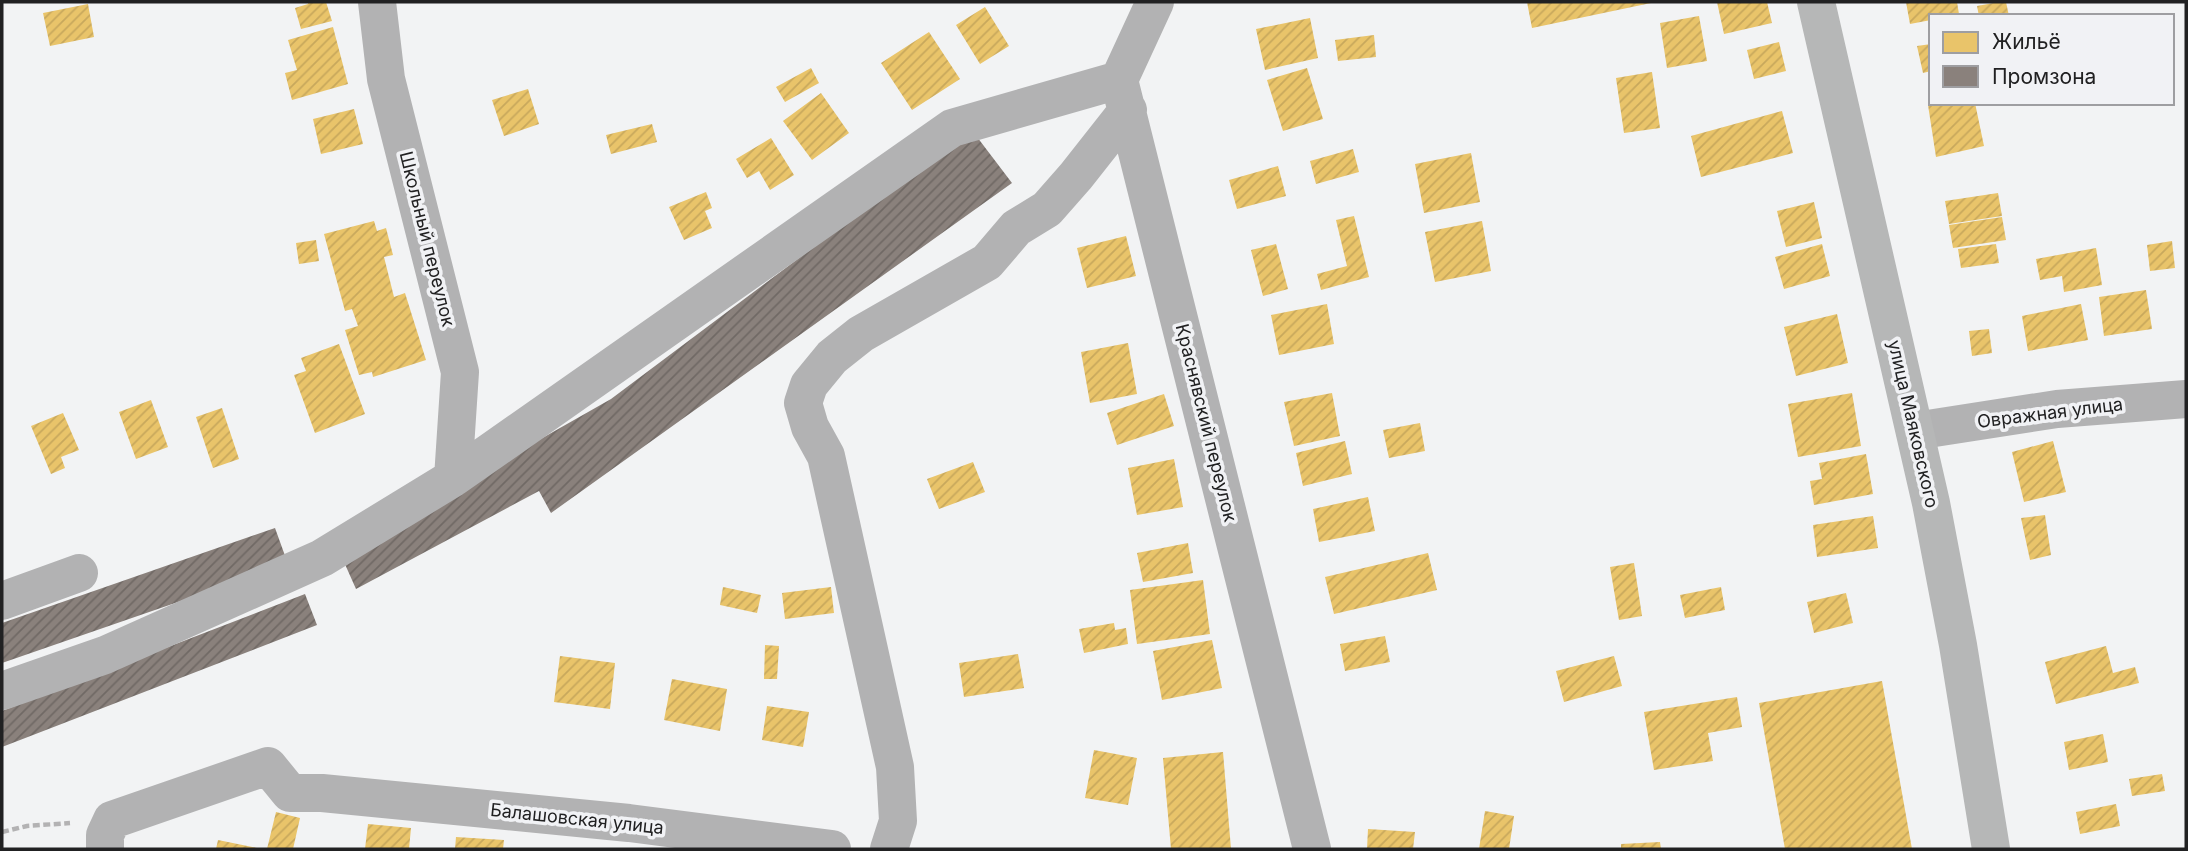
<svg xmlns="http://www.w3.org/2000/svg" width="2188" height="851" viewBox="0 0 2188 851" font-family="Inter,sans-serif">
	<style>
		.homes { fill: url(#homes-hatch) }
		.industry { fill: url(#industry-hatch) }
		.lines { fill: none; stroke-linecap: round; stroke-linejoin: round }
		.path { stroke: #b3b2b3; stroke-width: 4.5; stroke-dasharray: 7 3.5; stroke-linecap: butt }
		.minor { stroke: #b2b2b3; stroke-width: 38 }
		.major { stroke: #b6b7b7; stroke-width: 38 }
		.labels { text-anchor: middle; stroke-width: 7; stroke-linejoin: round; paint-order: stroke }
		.street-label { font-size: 18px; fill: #212122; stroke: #f1f2f5 }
	</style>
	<defs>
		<pattern id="homes-hatch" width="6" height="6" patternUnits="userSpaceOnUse" patternTransform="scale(1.75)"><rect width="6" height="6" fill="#e9c46a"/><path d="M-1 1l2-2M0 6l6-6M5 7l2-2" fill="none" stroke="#c8a85c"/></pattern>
		<pattern id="industry-hatch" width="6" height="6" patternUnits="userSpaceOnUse" patternTransform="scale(1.75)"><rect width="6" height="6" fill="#8a817c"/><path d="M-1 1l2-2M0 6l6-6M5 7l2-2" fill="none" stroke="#706965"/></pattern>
	</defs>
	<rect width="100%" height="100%" fill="#f2f3f4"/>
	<path class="homes" d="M308 2H326L332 21 301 29 295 8 308 4Z
		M1527 2H1651V3L1532 28Z
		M1717 2H1767L1772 23 1724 34Z
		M1906 2H1957L1959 14 1931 16V20L1910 24Z
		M1999 2H2006L2009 16H1979L1977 6Z
		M88 4 94 37 50 46 43 13Z
		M985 7 1009 46 980 64 956 25Z
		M1699 16 1707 61 1667 68 1660 23Z
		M1310 18 1318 58 1265 70 1256 29Z
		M333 27 348 84 292 100 285 73 297 70 288 40Z
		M929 32 960 79 912 110 881 63Z
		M1374 35 1376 57 1338 61 1335 40Z
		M1779 42 1786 71 1754 79 1747 50Z
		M1931 44V71L1923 73 1917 46Z
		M811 68 819 83 785 102 776 87Z
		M1307 68 1323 119 1283 131 1267 80Z
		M1652 72 1660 128 1624 133 1616 78Z
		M528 89 539 124 504 136 492 100Z
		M821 93 849 133 812 160 783 121Z
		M1937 103H1975L1984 146 1936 157 1928 105Z
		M354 109 363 144 321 154 313 119Z
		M1782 111 1793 153 1701 177 1691 136Z
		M652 124 657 142 611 154 606 135Z
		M771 138 794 175 770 190 759 171 747 178 736 159Z
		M1353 149 1359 172 1316 184 1310 161Z
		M1471 153 1480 202 1424 213 1415 164Z
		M1278 166 1286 196 1237 209 1229 180Z
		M706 192 712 208 705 211 712 228 684 240 669 207Z
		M1998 193 2002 216 1949 224 1945 201Z
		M1814 202 1822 238 1786 247 1777 211Z
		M1354 216 1369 277 1321 290 1317 274 1347 266 1336 220Z
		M2002 217 2006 240 1953 248 1949 225Z
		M374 221 377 231 386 228 393 255 384 257 394 297 405 293 426 360 373 377 372 372 359 375 345 330 358 326 352 309 345 311 324 234Z
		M1482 221 1491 271 1435 282 1425 232Z
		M1126 236 1136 276 1087 288 1077 248Z
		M316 240 319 261 299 264 296 243Z
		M2172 241 2175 268 2150 271 2147 245Z
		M1276 244 1288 289 1263 296 1251 250Z
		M1822 244 1830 276 1784 289 1775 257Z
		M1996 244 1999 263 1961 268 1958 249Z
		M2096 248 2102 285 2064 292 2062 276 2040 280 2036 259Z
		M2146 290 2152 329 2104 336 2099 297Z
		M1327 304 1334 344 1279 355 1271 315Z
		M2081 304 2088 340 2028 351 2022 316Z
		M1837 314 1848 363 1796 376 1784 327Z
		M1989 329 1992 353 1972 356 1969 331Z
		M1128 343 1137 394 1090 403 1081 352Z
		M339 344 365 414 315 433 294 375 306 371 301 358Z
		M1332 393 1340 436 1294 446 1284 402Z
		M1852 393 1861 446 1798 457 1788 404Z
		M1164 394 1174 426 1117 445 1107 413Z
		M151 400 168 447 136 459 119 412Z
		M222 408 239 459 213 468 196 417Z
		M63 413 79 450 61 457 65 468 51 474 31 426Z
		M1420 423 1425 451 1389 458 1383 430Z
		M1345 441 1352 474 1303 486 1296 453Z
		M2053 441 2066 492 2024 502 2012 452Z
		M1866 454 1873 494 1814 505 1810 481 1822 479 1819 463Z
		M1174 459 1183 507 1137 515 1128 468Z
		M973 462 985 492 939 509 927 479Z
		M1368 497 1375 531 1319 542 1313 509Z
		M2045 515 2051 555 2030 560 2021 518Z
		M1873 516 1878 548 1817 557 1813 525Z
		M1188 543 1193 573 1143 582 1137 553Z
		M1428 553 1437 590 1334 614 1325 577Z
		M1634 563 1642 616 1619 620 1610 567Z
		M1203 580 1210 634 1137 644 1130 590Z
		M723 587 761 595 757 613 720 605Z
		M831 587 834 613 785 619 782 593Z
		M1721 587 1725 610 1685 618 1680 595Z
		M1846 593 1853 623 1814 633 1807 602Z
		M1114 623 1115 630 1126 628 1128 644 1084 653 1079 629Z
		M1385 636 1390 662 1345 671 1340 644Z
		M1212 640 1222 688 1162 700 1153 651Z
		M765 645 779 646 777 679H764Z
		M2106 646 2113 673 2135 667 2139 683 2056 704 2045 662Z
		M1018 654 1024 688 964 697 959 663Z
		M560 656 615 663 610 709 554 702Z
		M1614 656 1622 686 1564 702 1556 671Z
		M672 679 727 689 720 731 664 720Z
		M1882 681 1912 849H1785L1759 703Z
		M1737 697 1742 727 1708 733 1713 761 1654 770 1644 712Z
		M767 706 809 712 803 747 762 740Z
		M2103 734 2108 762 2069 770 2064 742Z
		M1094 750 1137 758 1128 805 1085 798Z
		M1223 752 1231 849H1171L1163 758Z
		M2162 774 2165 791 2132 796 2129 779Z
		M2116 804 2120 826 2080 834 2076 812Z
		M1485 811 1514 816 1509 849H1479Z
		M276 812 300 818 293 849H267Z
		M368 824 411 828 409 849H365Z
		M1368 829 1415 832 1413 849H1367Z
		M456 837 504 840 503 849H455Z
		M218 840 257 848V849H216Z
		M1660 842 1661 849H1621V844Z"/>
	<path class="industry" d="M971 129 1012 183 551 513 539 491 356 589 340 553 611 399Z
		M275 528 288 564 2 663V623Z
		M305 594 317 625 2 747V711Z"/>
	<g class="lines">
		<path class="path" d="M2 832 27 826 70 823"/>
		<path class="minor" d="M377 2 386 79 460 372 453 478
			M1155 2 1119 80 1312 849
			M1915 431 2057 409 2186 399
			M2 601 79 573
			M2 691 105 655 322 558 453 478 952 128 1119 80
			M105 849V835L112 820 268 766 290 793H322L629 823 832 849
			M889 849 898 821 895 767 826 456 810 427 803 403 809 385 832 357 861 334 987 262 1016 228 1047 209 1076 176 1128 110"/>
		<path class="major" d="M1816 2 1931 503 1958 645 1991 849"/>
	</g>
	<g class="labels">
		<g class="street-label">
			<text transform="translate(427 239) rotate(76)" y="6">Школьный переулок</text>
			<text transform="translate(2050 413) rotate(-7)" y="6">Овражная улица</text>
			<text transform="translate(1206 423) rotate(76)" y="6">Краснявский переулок</text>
			<text transform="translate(1913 424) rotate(77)" y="6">улица Маяковского</text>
			<text transform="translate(577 819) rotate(6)" y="6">Балашовская улица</text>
		</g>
	</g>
	<rect width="2188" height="851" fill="none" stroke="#212122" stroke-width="7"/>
	<rect x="1929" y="14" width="245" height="91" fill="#f1f2f5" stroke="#9e9ea1" stroke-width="2"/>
	<rect x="1943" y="32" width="35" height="21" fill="#e9c46a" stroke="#9e9ea1" stroke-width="2"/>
	<text x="1992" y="49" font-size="21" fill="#212122">Жильё</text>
	<rect x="1943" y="66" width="35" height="21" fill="#8a817c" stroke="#9e9ea1" stroke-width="2"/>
	<text x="1992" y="84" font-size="21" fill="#212122">Промзона</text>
</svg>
